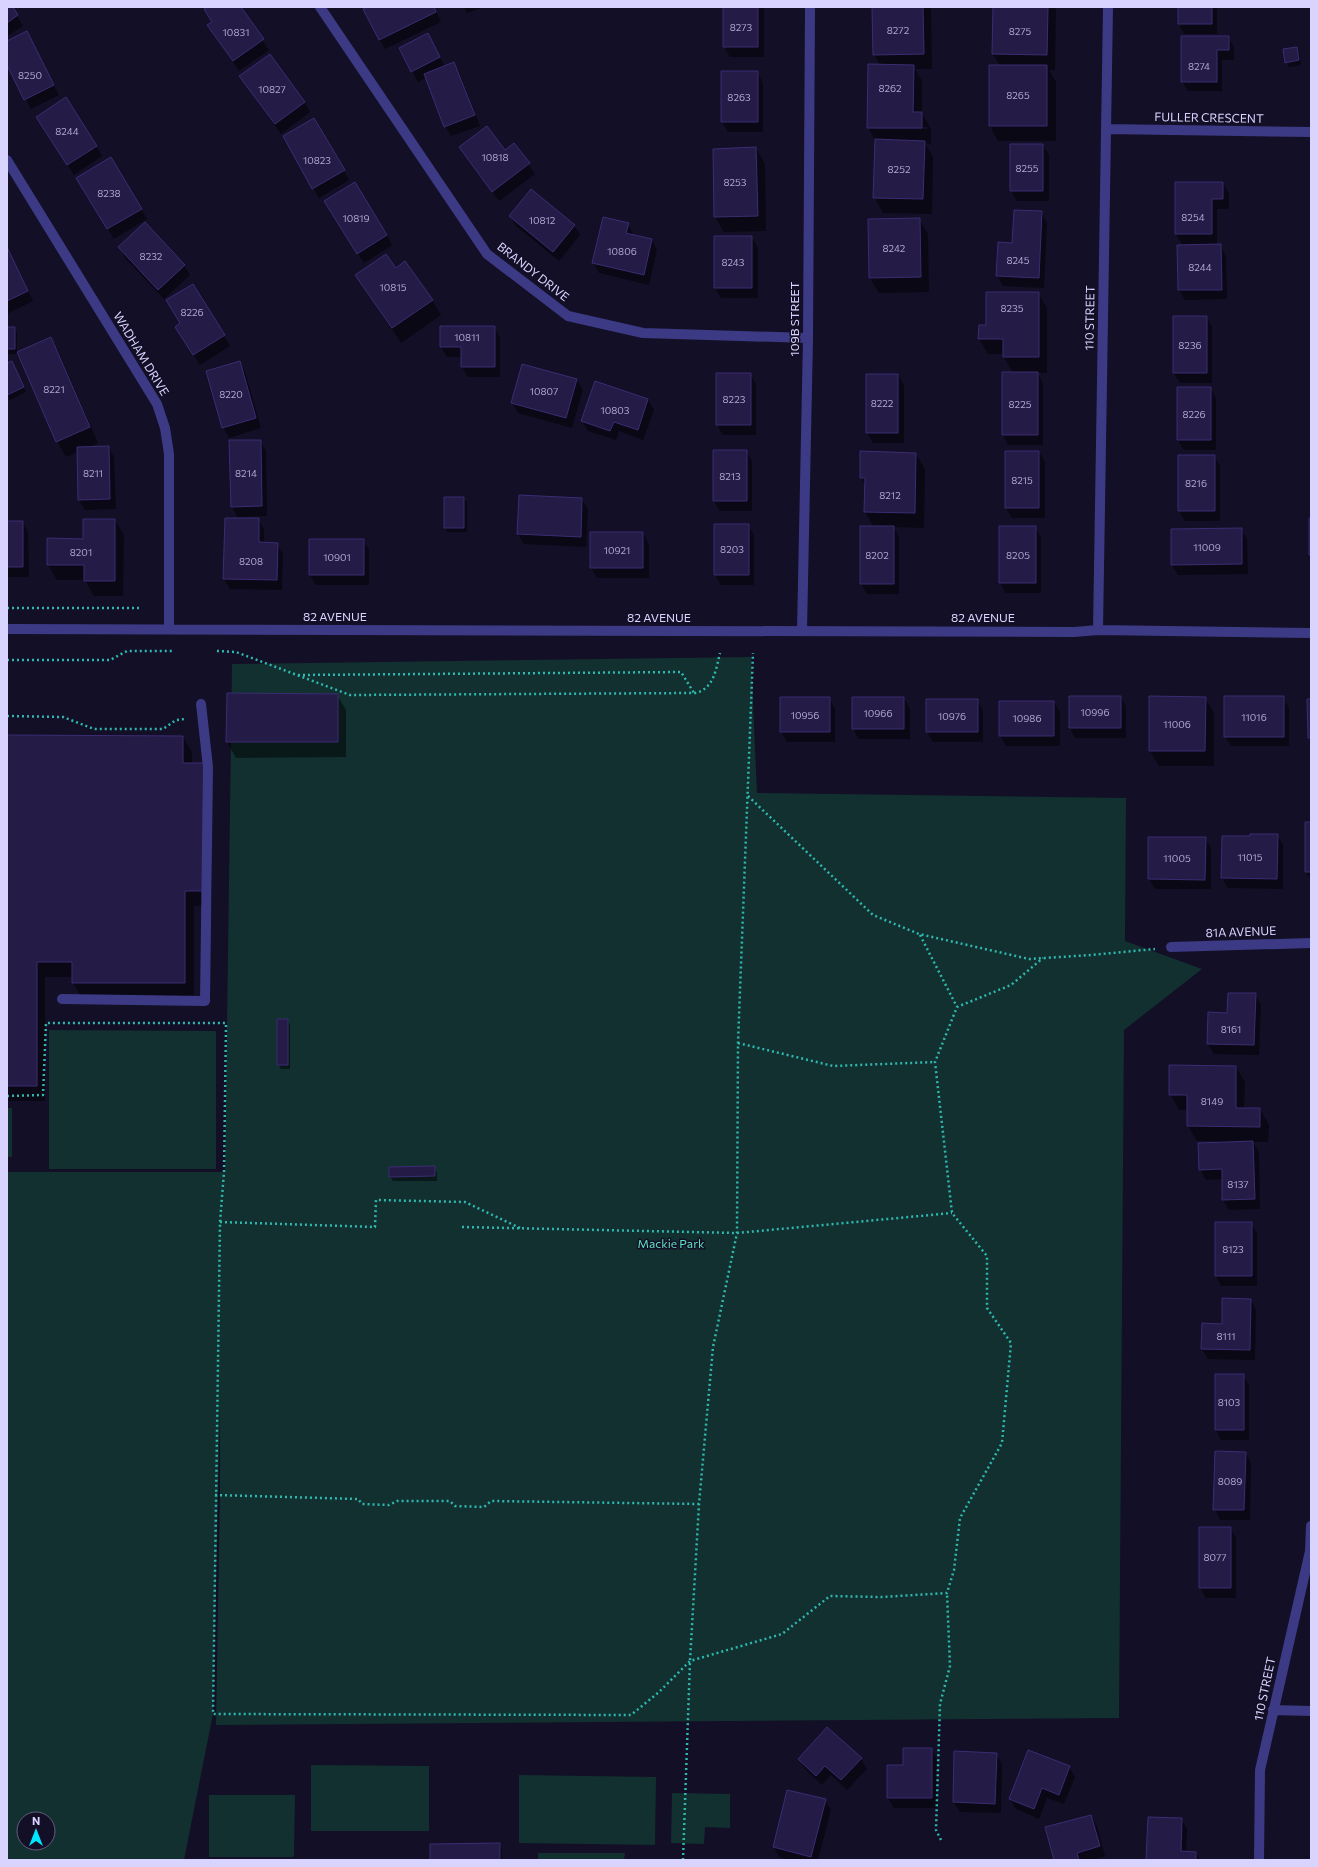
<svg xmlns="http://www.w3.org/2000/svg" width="1318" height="1867" viewBox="0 0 1318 1867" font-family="Commissioner,sans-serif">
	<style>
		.green { fill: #12302f; fill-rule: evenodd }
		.shadow { fill: #0007; fill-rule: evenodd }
		.building { fill: #241b47; stroke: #3b2d73 }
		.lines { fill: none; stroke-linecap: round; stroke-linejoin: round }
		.path { stroke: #2fb8b0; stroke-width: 2.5; stroke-dasharray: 2 3; stroke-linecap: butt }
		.lane { stroke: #3d3a85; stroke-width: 10 }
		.street { stroke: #3d3a85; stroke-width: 10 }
		.labels { text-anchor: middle; stroke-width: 3; stroke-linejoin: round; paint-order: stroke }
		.number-label { font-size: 10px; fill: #aca6d1 }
		.street-label { font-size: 12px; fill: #d9d4ff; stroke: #130f26 }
		.park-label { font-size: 12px; fill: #5fe0c0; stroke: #130f26 }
	</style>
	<rect width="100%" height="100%" fill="#130f26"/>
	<path class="green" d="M751 657 757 793 1126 798 1125 941 1202 969 1124 1030 1119 1718 216 1725 220 1490V1407L213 1714 184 1860H7V1172H225L232 664ZM24 1819H48V1843H24Z
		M49 1030 216 1031V1169H49Z
		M7 1108H12V1157H7Z
		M311 1765 429 1766V1831H311Z
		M519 1775 656 1777 655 1845 519 1843Z
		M672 1793 730 1794V1828L705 1827 704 1844 671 1843Z
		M209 1795H295L294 1855 293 1857H209Z
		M538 1853H625L624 1860H538Z"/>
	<path class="shadow" d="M7 7H12L23 26 7 36Z
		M209 7H240L269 50 239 71 209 25 213 23Z
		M370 7H434L441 22 385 49 379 39Z
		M464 7H485L467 13Z
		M724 7H764V57H730L724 47Z
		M873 7H931L932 69H915L922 81V113L931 129V144L925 143 933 157 932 214 883 213 875 198 876 142 868 127 880 65 874 54ZM875 127H927V129H875Z
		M994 7H1056L1055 70H1049L1056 82V141H998L990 126 1000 66 993 54Z
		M1179 7H1217V34H1184L1179 24Z
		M1228 37 1234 47V60H1222V91H1188L1182 81Z
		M7 42 32 43 59 95 31 109 7 63Z
		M433 45 445 67 454 63 460 74 480 126 451 136 445 126 426 78 418 82 400 49Z
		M1297 48 1299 52 1301 65 1289 67 1286 62Z
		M722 72H757L763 83V132H728L722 122Z
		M241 76 304 102 310 112 281 134Z
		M313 120 349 180 319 198 284 137Z
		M43 127 96 146 102 156 74 175Z
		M514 144 535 174 499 201 460 147 505 151Z
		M1043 145 1049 155V201H1017L1011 191Z
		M756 148 765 164 766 231 724 232 715 217Z
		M111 158 147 219 114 239 78 178Z
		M1223 183 1229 194V209H1217V245H1220L1226 256 1227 299 1185 300 1179 290 1178 246H1183L1176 234Z
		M332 212 387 235 392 245 364 263Z
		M1041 212 1047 223 1044 288 1003 286 997 276 999 243 1013 244Z
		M510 216 574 225 580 235 559 261 516 226Z
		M919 219 928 234 929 292 879 293 870 278Z
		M628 224 634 236 652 240 657 250 649 285 599 273 593 262Z
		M752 237 758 248V298H721L715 288Z
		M120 248 184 265 190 275 164 299 125 258Z
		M7 249 33 301 7 314Z
		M395 269 432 300 441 315 401 343 356 275Z
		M193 285 230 346 200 365 182 337V324Z
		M1038 293 1047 308V373H1037L1043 383V445H1008L1003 435V373H1013L1004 357V354H988L979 339 987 326Z
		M1207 317 1212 327V383H1180L1174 373Z
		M441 327H494L500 337V377H468L462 367V357H447L441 347Z
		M7 328H14L17 332V354H7Z
		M51 338 59 353 98 443 88 448 109 447 114 457 116 509 85 510 79 500 78 452 66 457 57 441Z
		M239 362 245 372 261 428 229 438 223 427Z
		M7 364 14 367 26 392 10 400 7 395Z
		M523 365 577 380 583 390 572 428 518 413 512 402Z
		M750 374 756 384V435H723L717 425Z
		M898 375 904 385V443H873L867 433Z
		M1178 388H1210L1216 398V450H1184L1178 440Z
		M648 400 654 410 643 440 619 431 616 440 588 431 582 421Z
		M260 441 266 451 267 516 237 517 232 506Z
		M746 451 752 461V511H720L714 501Z
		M1039 452 1045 462V518H1012L1006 508Z
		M916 454 925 469 924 528 894 527 899 537V594H867L861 584 874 527 865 512 866 486 861 477Z
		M1179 456H1214L1220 466V521H1185L1179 511Z
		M464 498 467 502V532H447L445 528Z
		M582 499 588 509 586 547 524 544 518 534Z
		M258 519 264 529V543L277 544 283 554 282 590 230 589 224 579Z
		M115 520 124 535 123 596H94L85 580H57L48 565Z
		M7 522H23L28 532 29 577H7Z
		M748 525 754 535V585H721L715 574Z
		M1000 527H1035L1041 537V593H1006L1000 583Z
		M1241 529 1247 539 1248 574 1178 575 1172 565V530Z
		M643 533 649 544V578H597L591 568Z
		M363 540 369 550V585H316L310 575Z
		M228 694 337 695 346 710V757L236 758 227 742Z
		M1121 697 1126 707V738H1075L1070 728Z
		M829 698 835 709V742H787L781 732Z
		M904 698 910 709V739H859L853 729Z
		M1205 698 1214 713V766H1159L1150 751Z
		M1283 698 1289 708V746H1231L1225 736Z
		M977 700 983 711V742H933L927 732Z
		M1054 702 1060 712V746H1006L1000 735Z
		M7 736 183 737 192 752V764L212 779V906H194V998H82L73 983V977H45V1101H7Z
		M1311 823V880L1306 872Z
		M1277 835 1283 845V889L1228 888 1222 878 1251 837Z
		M1205 838 1211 848V889H1155L1149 879Z
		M1255 994 1261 1005 1259 1055 1214 1054 1208 1044 1209 1013 1228 1014Z
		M288 1020 290 1025V1069H281L278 1064Z
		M1236 1067 1245 1082 1244 1109H1260L1269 1125 1268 1142H1253L1259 1152 1260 1209 1229 1210 1223 1200V1179L1206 1180 1200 1169 1217 1141H1197L1188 1126V1110H1179L1170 1094Z
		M434 1167 437 1172V1181H393L390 1177Z
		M1216 1223H1251L1257 1233V1286H1221L1216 1276Z
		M1251 1300 1256 1310 1255 1360 1208 1359 1202 1349 1223 1325Z
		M1216 1375H1243L1249 1385V1440H1221L1216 1430Z
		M1246 1453 1251 1463 1250 1520H1220L1215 1509Z
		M1230 1528 1236 1538V1598H1206L1200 1588Z
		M931 1749 937 1759V1808H894L888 1798 904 1766Z
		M955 1752 996 1754 1002 1764 1001 1813 960 1812 954 1802Z
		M799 1759H861L867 1769 847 1790 831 1775 822 1785 805 1769Z
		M1069 1767 1075 1777 1064 1804 1047 1798 1039 1819 1016 1809 1010 1799Z
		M825 1800 831 1810 818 1860H791L779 1857 774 1847Z
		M1091 1816 1097 1826 1105 1856 1092 1860H1055Z
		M1181 1819 1187 1829 1186 1852 1196 1853 1200 1860H1147Z
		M499 1844 502 1849V1860H431Z"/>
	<path class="building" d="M7 7H13L18 15 7 23Z
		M207 7H241L264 39 233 61 207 25 212 22 204 9Z
		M368 7H434L436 12 379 40 363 9Z
		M723 7H758V47H723Z
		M872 7H923L924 54 873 55Z
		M993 7H1048L1047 55 992 54Z
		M1178 7H1212V24H1178Z
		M27 31 54 85 24 100 7 65V41Z
		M428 33 440 57 411 72 399 48Z
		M1181 36H1229V50H1217V82H1181Z
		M1297 47 1299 60 1285 63 1283 49Z
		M270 54 305 102 275 124 239 76Z
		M454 62 475 115 444 127 424 74Z
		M868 64 914 65 913 112H922V128H867Z
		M989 65H1047V126H989Z
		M721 71H758V122H721Z
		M66 97 97 146 67 165 36 117Z
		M314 118 345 170 312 189 283 136Z
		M487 126 505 150 514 143 530 163 492 192 459 147Z
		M875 139 925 141 923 199 873 198Z
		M1010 144H1043V191H1010Z
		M756 147 758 216 714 217 713 149Z
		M111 157 142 209 107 229 76 178Z
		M355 182 387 235 357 254 324 201Z
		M1175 182H1223V199H1212V234H1175Z
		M531 189 575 225 553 252 509 216Z
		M1014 210 1042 211 1039 278 996 276 998 242 1012 243Z
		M603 217 629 223 626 233 652 239 644 275 592 263Z
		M920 218 921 277 869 278 868 219Z
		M145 222 185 265 158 290 118 247Z
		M714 236H752V288H714Z
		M1221 244 1222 290H1178L1177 245Z
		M7 247 28 291 7 301Z
		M386 254 396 268 405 261 433 300 392 328 355 275Z
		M193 284 225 335 193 355 175 327 180 323 166 300Z
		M986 292H1039V357H1003V339H978L979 325H986Z
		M1173 316H1207V373H1173Z
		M440 326H495V367H461V347H440Z
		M7 327H15V349H7Z
		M51 337 90 427 56 442 17 352Z
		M12 361 24 387 7 395V363Z
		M240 361 256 418 222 428 206 371Z
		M522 364 577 379 566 418 511 403Z
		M1002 372H1038V435H1002Z
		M716 373H751V425H716Z
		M866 374H898V433H866Z
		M595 381 648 399 638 430 614 422 610 431 581 421Z
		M1177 387H1211V440H1177Z
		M229 440H261L262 506 231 507Z
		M109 446 110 499 78 500 77 447Z
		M713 450H747V501H713Z
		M860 451 916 453 915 513 864 512 865 478H860Z
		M1005 451H1039V508H1005Z
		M1178 455H1215V511H1178Z
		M519 495 582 498 581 537 517 534Z
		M444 497H464V528H444Z
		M225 518H259V542L278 543 277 580 223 579Z
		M1309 518H1311V555H1309Z
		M83 519H115V581H84V565H47V538L83 539Z
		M7 521H23V567H7Z
		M714 524H749V575H714Z
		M860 526H894V584H860Z
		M999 526H1036V583H999Z
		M1242 528V564L1171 565V529Z
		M590 532H643V568H590Z
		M309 539H364V575H309Z
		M227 693 338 694V742H226Z
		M1069 696H1121V728H1069Z
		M1149 696 1206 697 1205 751H1149Z
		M1224 696H1284V737H1224Z
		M780 697H830V732H780Z
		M852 697H904V729H852Z
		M926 699H978V732H926Z
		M1307 699H1311V738H1308Z
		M999 701H1054V736H999Z
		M7 735 183 736V763H204V891H185V983H72V962H37V1086H7Z
		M1305 822H1311V872H1305Z
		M1250 834H1278L1277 879 1221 878 1222 836H1250Z
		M1148 837H1206L1205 880 1148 879Z
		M1228 993H1256L1254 1045 1207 1044 1208 1012 1227 1013Z
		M277 1019H288V1065H277Z
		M1169 1065 1236 1066V1108H1260V1127L1187 1126V1095H1169Z
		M1253 1141 1255 1199 1222 1200V1169L1199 1170 1198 1143Z
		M435 1166V1176L389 1177V1167Z
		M1215 1222H1252V1276H1215Z
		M1222 1298 1251 1299 1250 1350 1201 1349 1202 1323 1222 1324Z
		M1215 1374H1244V1430H1215Z
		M1215 1451 1246 1452 1244 1510H1213Z
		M1199 1527H1231V1588H1199Z
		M827 1727 862 1758 841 1780 825 1766 816 1776 798 1759Z
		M903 1748H932V1798H887V1765H903Z
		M1028 1750 1070 1766 1059 1795 1042 1788 1034 1809 1009 1799Z
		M954 1751 997 1753 995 1804 953 1802Z
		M787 1790 826 1799 811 1857 773 1847Z
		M1091 1815 1100 1846 1077 1853 1079 1860H1054L1045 1827Z
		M1148 1817 1182 1818 1181 1851 1196 1852V1860H1146Z
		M500 1843V1860H430V1844Z"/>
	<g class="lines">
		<path class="path" d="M7 608H141
			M217 651 236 652 350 695 695 693C714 689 716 669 720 653
			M7 660H110L127 651H174
			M298 675 681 672 694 693
			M7 716 63 717 94 729H163L176 720 185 719
			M748 796 873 915 919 934 1029 959 1091 955 1155 949
			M920 935 957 1007
			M738 1043 833 1066 935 1062
			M7 1096 43 1095 46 1023H226L224 1172 220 1222 213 1714 631 1715 659 1692 690 1661 782 1634 830 1596 882 1597 947 1593 954 1570 960 1518 1002 1443 1011 1343 987 1308V1256L952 1213 935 1062 957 1007 1011 985 1043 958
			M220 1222 375 1227 376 1200 465 1202 520 1228
			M462 1227 737 1233 952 1213
			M215 1495 358 1499 362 1504 389 1505 397 1501H450L455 1506 484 1507 491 1501 699 1504
			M941 1840 936 1830 940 1704 950 1666 947 1593
			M683 1860 690 1661 699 1504 713 1347 737 1233 738 1043 753 653"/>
		<path class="lane" d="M62 999 205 1001 208 767 201 704"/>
		<path class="street" d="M320 7 487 254 568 316 643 333 808 338
			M1106 129 1311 132
			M7 160 157 404 165 428 169 454V629
			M7 629 1074 632 1098 630 1311 633
			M1098 630 1108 7
			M802 631 808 338 810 7
			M1171 947 1311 943
			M1273 1710 1311 1711
			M1259 1860 1260 1770 1310 1551 1311 1526"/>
	</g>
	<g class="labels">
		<g class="number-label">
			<text x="741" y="31">8273</text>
			<text x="898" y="34">8272</text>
			<text x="1020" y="35">8275</text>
			<text x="236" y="36">10831</text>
			<text x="1199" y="70">8274</text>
			<text x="30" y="79">8250</text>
			<text x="890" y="92">8262</text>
			<text x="272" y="93">10827</text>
			<text x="1018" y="99">8265</text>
			<text x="739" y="101">8263</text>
			<text x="67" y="135">8244</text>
			<text x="495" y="161">10818</text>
			<text x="317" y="164">10823</text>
			<text x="1027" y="172">8255</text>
			<text x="899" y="173">8252</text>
			<text x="735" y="186">8253</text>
			<text x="109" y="197">8238</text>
			<text x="1193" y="221">8254</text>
			<text x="356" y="222">10819</text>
			<text x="542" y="224">10812</text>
			<text x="894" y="252">8242</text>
			<text x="622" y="255">10806</text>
			<text x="151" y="260">8232</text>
			<text x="1018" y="264">8245</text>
			<text x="733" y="266">8243</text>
			<text x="1200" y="271">8244</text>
			<text x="393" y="291">10815</text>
			<text x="1012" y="312">8235</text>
			<text x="192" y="316">8226</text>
			<text x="467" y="341">10811</text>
			<text x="1190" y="349">8236</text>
			<text x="54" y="393">8221</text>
			<text x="544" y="395">10807</text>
			<text x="231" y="398">8220</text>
			<text x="734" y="403">8223</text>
			<text x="882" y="407">8222</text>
			<text x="1020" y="408">8225</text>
			<text x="615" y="414">10803</text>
			<text x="1194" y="418">8226</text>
			<text x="93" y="477">8211</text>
			<text x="246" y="477">8214</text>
			<text x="730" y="480">8213</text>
			<text x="1022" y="484">8215</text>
			<text x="1196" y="487">8216</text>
			<text x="890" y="499">8212</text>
			<text x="1207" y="551">11009</text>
			<text x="732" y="553">8203</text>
			<text x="617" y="554">10921</text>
			<text x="81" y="556">8201</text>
			<text x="877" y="559">8202</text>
			<text x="1018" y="559">8205</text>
			<text x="337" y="561">10901</text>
			<text x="251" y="565">8208</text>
			<text x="1095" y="716">10996</text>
			<text x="878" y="717">10966</text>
			<text x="805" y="719">10956</text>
			<text x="952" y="720">10976</text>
			<text x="1254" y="721">11016</text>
			<text x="1027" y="722">10986</text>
			<text x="1177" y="728">11006</text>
			<text x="1250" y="861">11015</text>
			<text x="1177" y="862">11005</text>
			<text x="1231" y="1033">8161</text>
			<text x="1212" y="1105">8149</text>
			<text x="1238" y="1188">8137</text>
			<text x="1233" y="1253">8123</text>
			<text x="1226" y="1340">8111</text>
			<text x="1229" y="1406">8103</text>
			<text x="1230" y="1485">8089</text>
			<text x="1215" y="1561">8077</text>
		</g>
		<g class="street-label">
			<text transform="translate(1209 118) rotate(1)" y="4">FULLER CRESCENT</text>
			<text transform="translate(533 272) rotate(38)" y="4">BRANDY DRIVE</text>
			<text transform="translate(1090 318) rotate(-89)" y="4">110 STREET</text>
			<text transform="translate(795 319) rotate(-90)" y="4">109B STREET</text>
			<text transform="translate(141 354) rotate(59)" y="4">WADHAM DRIVE</text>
			<text x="335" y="621">82 AVENUE</text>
			<text x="659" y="622">82 AVENUE</text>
			<text x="983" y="622">82 AVENUE</text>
			<text transform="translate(1241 932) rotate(-2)" y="4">81A AVENUE</text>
			<text transform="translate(1265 1689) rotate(-78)" y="4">110 STREET</text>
		</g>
		<g class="park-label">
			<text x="671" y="1248">Mackie Park</text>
		</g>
	</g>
	<rect width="1318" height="1867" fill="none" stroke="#d9d4ff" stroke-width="16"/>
	<g transform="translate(36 1831)"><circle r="19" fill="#130f26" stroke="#625e7d"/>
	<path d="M0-3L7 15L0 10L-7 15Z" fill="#00e5ff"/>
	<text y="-6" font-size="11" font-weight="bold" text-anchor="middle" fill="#d9d4ff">N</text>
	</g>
</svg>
